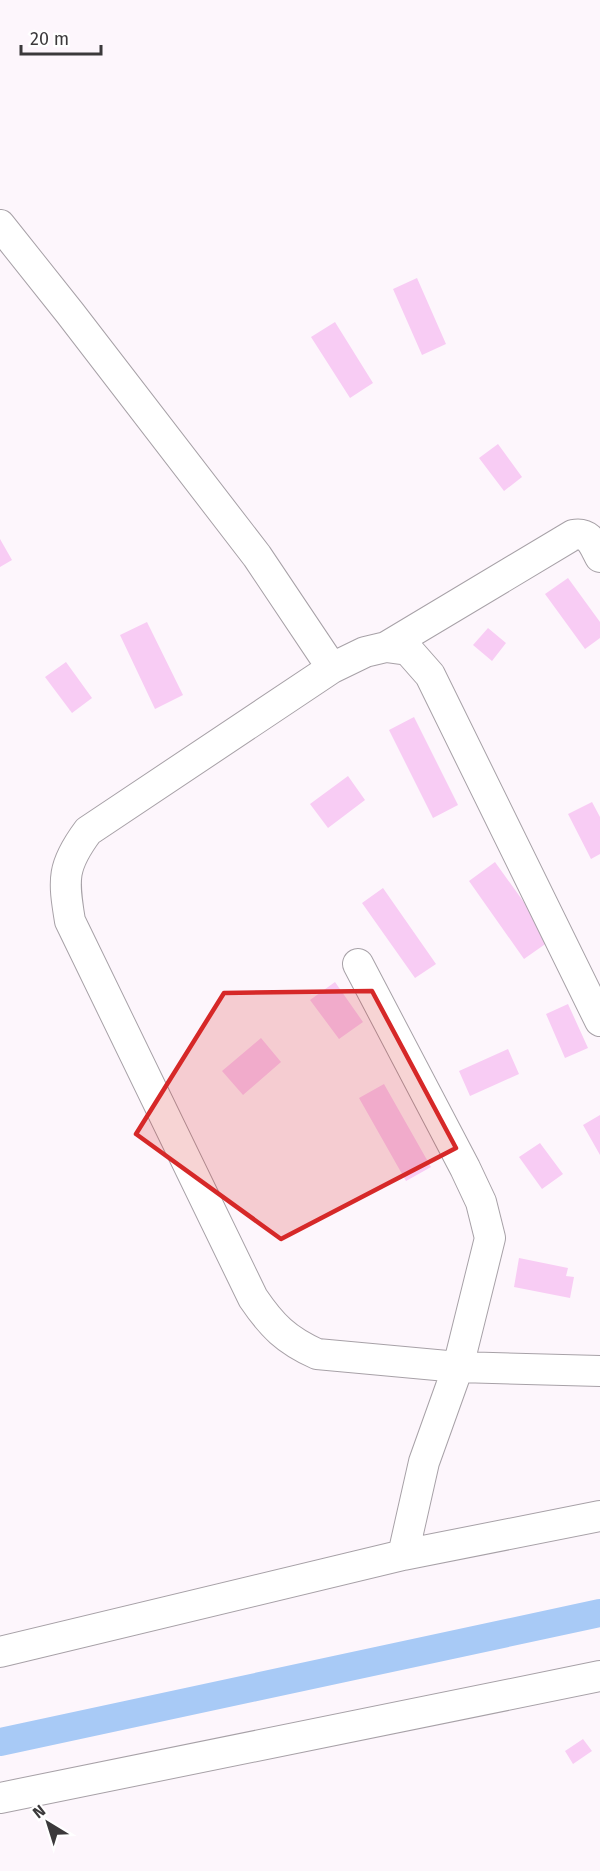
<svg xmlns="http://www.w3.org/2000/svg" width="600" height="1871" viewBox="0 0 600 1871" font-family="'Fira Sans',sans-serif">
	<style>
		.lines { fill: none; stroke-linecap: round; stroke-linejoin: round }
		.canal { stroke: #a8caf6; stroke-width: 28 }
		.building { fill: #f8ccf4 }
		.minor-casing { stroke: #a7a1a7; stroke-width: 32 }
		.minor { stroke: #fff; stroke-width: 30 }
		.marked { fill: #d62828; fill-opacity: 0.2; stroke: #d62828; stroke-width: 4.5; stroke-linejoin: round }
	</style>
	<rect width="100%" height="100%" fill="#fdf6fc"/>
	<g class="lines">
		<path class="canal" d="M0 1742 600 1613"/>
	</g>
	<path class="building" d="M417 278 446 344 422 355 393 289Z
		M335 322 373 383 350 398 311 337Z
		M498 444 522 477 504 491 479 458Z
		M0 539 12 560 0 567Z
		M568 578 600 622V638L585 649 545 594Z
		M147 622 183 695 155 709 120 635Z
		M488 628 506 643 492 661 473 645Z
		M66 662 92 698 72 713 45 677Z
		M414 717 458 805 433 818 389 730Z
		M348 776 365 800 328 828 310 804Z
		M592 802 600 817V854L591 859 568 814Z
		M495 862 551 940 524 959 469 881Z
		M383 888 436 964 415 978 362 903Z
		M335 982 363 1022 339 1039 310 1000Z
		M568 1004 588 1048 565 1058 546 1014Z
		M261 1038 281 1062 243 1095 222 1071Z
		M508 1049 519 1074 470 1096 459 1071Z
		M384 1084 431 1167 406 1181 359 1098Z
		M600 1115V1155L583 1125Z
		M540 1143 563 1174 542 1189 519 1157Z
		M519 1258 568 1268 566 1276 574 1277 570 1298 514 1287Z
		M583 1739 592 1751 573 1764 565 1751Z"/>
	<g class="lines">
		<g class="minor-casing">
			<path id="minor" d="M0 225 70 313 257 556 332 668
				M386 647 573 535C590 532 593 544 600 557
				M358 964 465 1168 481 1202 490 1238 458 1367 424 1462 403 1555
				M600 1021 430 675 408 650 386 647 365 652 332 668 88 831C62 866 63 879 70 921L253 1298C272 1326 286 1340 317 1354L458 1367 600 1371
				M0 1652 403 1555 600 1516
				M0 1798 600 1676"/>
		</g>
		<use href="#minor" class="minor"/>
	</g>
	<path class="marked" d="M372 991 456 1148 281 1239 136 1134 224 993Z"/>
	<g transform="translate(48 1823) rotate(322)" stroke="#ffffff" stroke-width="4.5" paint-order="stroke">
	<path d="M0-4.5L10 22L0 15L-10 22Z" fill="#3b393b"/>
	<text y="-9" font-size="16" font-weight="bold" text-anchor="middle" fill="#3b393b">N</text>
	</g>
	<path d="M21 45v9h80v-9" fill="none" stroke="#3b393b" stroke-width="3"/>
	<text x="30" y="45" font-size="18" fill="#3b393b" stroke="#ffffff" stroke-width="4.5" paint-order="stroke">20 m</text>
</svg>
